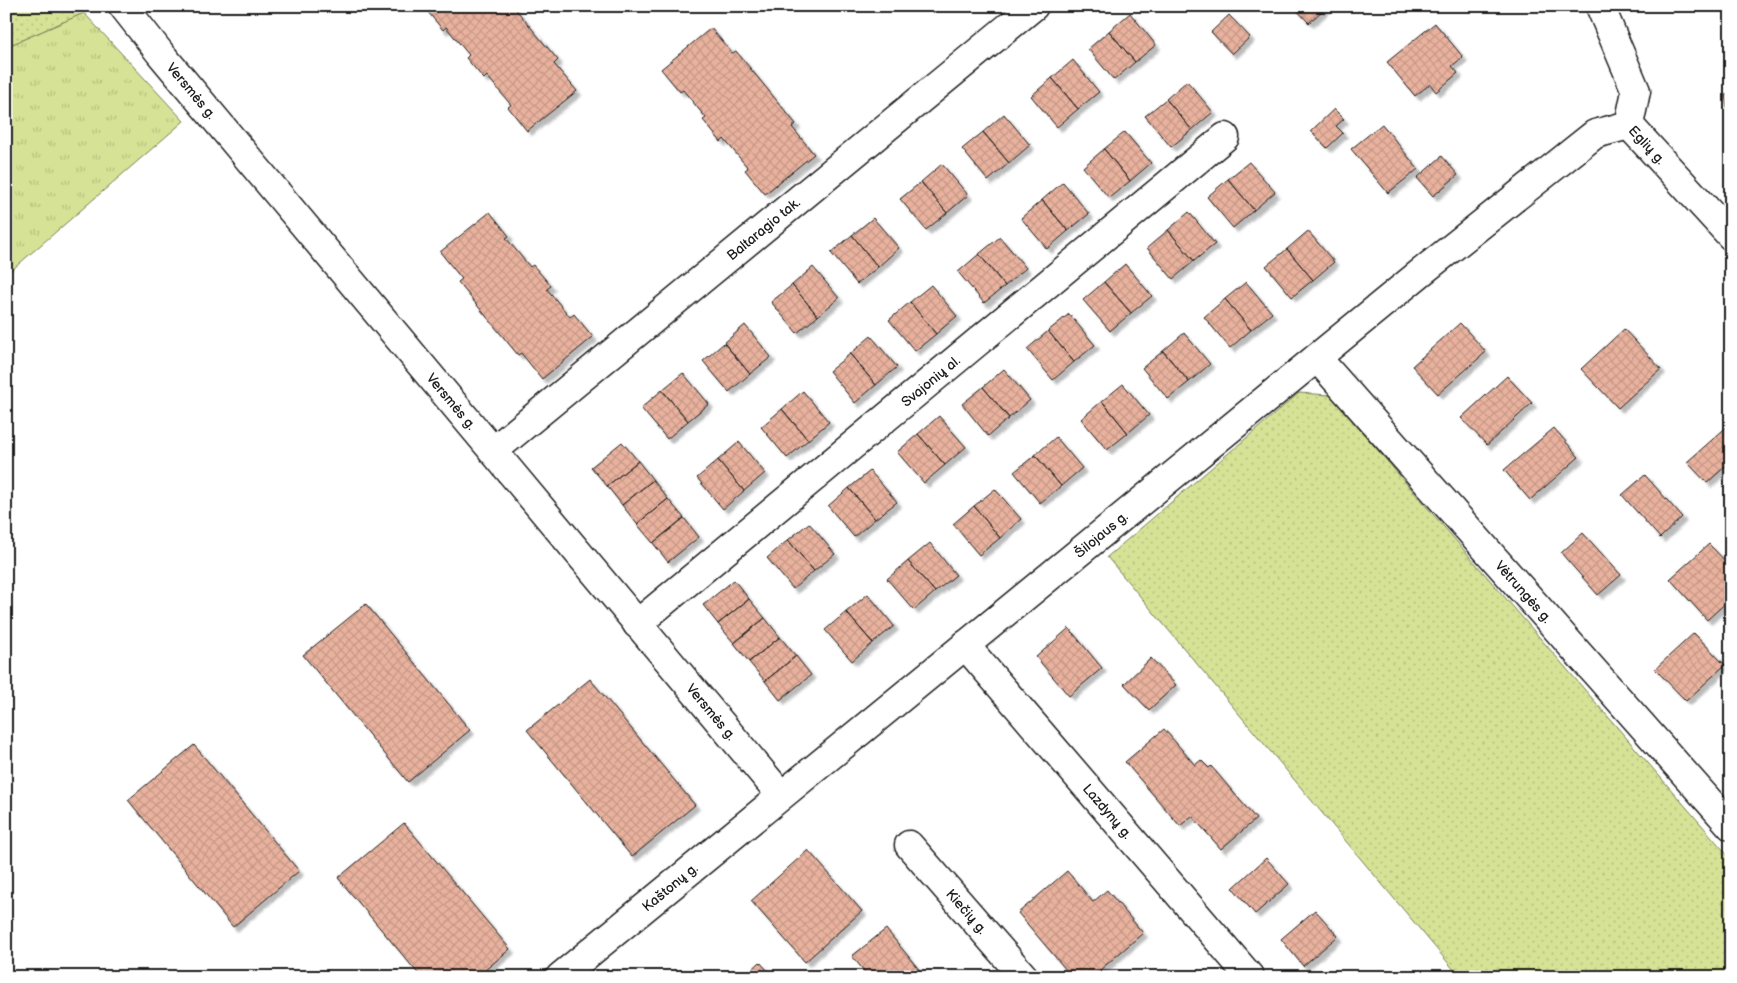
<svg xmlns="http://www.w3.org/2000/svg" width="1737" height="983" viewBox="0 0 1737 983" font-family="'Balsamiq Sans',sans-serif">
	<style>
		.grass { fill: url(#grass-dots); stroke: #797f58 }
		.park { fill: url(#park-tufts); stroke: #797f58 }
		.building { fill: url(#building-cross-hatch); stroke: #1c1c1c; filter: url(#shadow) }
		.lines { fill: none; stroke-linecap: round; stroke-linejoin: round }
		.street-casing { stroke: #1c1c1c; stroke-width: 31 }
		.street { stroke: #fff; stroke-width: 28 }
		.labels { text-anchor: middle; stroke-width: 4; stroke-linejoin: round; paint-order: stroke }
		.street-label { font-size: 14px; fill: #1c1c1c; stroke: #fff }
	</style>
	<defs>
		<pattern id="grass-dots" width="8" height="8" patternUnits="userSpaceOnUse" patternTransform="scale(1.25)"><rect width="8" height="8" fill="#d6e295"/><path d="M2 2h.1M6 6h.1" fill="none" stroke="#b7c180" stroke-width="1.8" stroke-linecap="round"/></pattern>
		<pattern id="park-tufts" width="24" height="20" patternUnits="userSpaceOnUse" patternTransform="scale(1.25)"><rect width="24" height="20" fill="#d6e295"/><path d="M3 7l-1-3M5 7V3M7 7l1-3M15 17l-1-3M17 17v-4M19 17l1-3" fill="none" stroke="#b7c180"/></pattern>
		<pattern id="building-cross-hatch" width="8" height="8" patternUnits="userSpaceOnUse" patternTransform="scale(1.25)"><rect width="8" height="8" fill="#e9b29e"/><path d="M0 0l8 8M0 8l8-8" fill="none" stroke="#c79888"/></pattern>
		<filter id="shadow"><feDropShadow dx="4.5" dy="4.5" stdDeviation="1" flood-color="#0004"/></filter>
	</defs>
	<rect width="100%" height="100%" fill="#fff"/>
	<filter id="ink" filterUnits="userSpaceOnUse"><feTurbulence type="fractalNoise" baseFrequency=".02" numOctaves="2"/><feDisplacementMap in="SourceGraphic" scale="10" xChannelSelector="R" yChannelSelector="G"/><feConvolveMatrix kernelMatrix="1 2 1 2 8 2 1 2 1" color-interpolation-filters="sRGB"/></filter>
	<g filter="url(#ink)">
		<path class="grass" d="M6 6H80L84 13 6 47Z
			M1299 393 1330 395 1731 859V977H1460L1107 557Z"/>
		<path class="park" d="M84 13 184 121 6 275V47Z"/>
		<path class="building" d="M423 6H513L558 60 554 64 577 91 527 131 508 107 511 105 487 76 484 79 466 58 469 55 446 27 443 30Z
			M1293 6H1327L1309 23Z
			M1130 13 1156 45 1135 62 1109 31Z
			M1229 15 1250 37 1232 54 1211 32Z
			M1435 23 1463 57 1452 66 1458 73 1436 92 1430 84 1415 96 1387 62Z
			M711 28 732 53 736 51 796 124 792 127 814 154 765 194 745 170 748 168 724 139 721 142 703 120 706 118 683 90 680 92 661 69Z
			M1109 31 1135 62 1114 80 1088 49Z
			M1073 60 1099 92 1078 109 1052 78Z
			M1052 78 1078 109 1057 127 1031 96Z
			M1187 81 1213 112 1192 130 1166 99Z
			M1731 94V126H1730L1725 95Z
			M1166 99 1192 130 1171 147 1145 116Z
			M1334 109 1344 119 1336 126 1343 133 1327 148 1311 131Z
			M1004 114 1030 145 1009 163 983 132Z
			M1382 124 1418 169 1388 193 1351 149Z
			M983 132 1009 163 988 181 962 149Z
			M1125 132 1151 163 1130 181 1104 149Z
			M1104 149 1130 181 1109 198 1083 167Z
			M1442 156 1458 175 1433 196 1417 178Z
			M1249 162 1275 192 1254 210 1228 179Z
			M942 164 968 195 947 213 921 182Z
			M1228 179 1254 210 1233 228 1207 197Z
			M921 182 947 213 926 230 900 199Z
			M1063 182 1089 214 1068 231 1042 200Z
			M1042 200 1068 231 1047 249 1021 218Z
			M490 212 509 236 506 238 530 267 533 265 551 286 547 289 570 317 574 314 593 337 542 379 521 353 518 355 458 282 462 279 440 252Z
			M1189 212 1215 244 1194 261 1168 230Z
			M873 218 899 248 878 267 852 235Z
			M1168 230 1194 261 1173 279 1147 248Z
			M1308 231 1334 262 1313 280 1287 249Z
			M852 235 878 267 857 284 831 253Z
			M1000 237 1026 268 1005 286 979 254Z
			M1287 249 1313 280 1292 297 1266 266Z
			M979 254 1005 286 984 303 958 272Z
			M1125 264 1152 296 1131 313 1104 282Z
			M813 267 839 298 818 316 792 285Z
			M1104 282 1131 313 1110 331 1083 300Z
			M1246 282 1272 313 1251 330 1225 299Z
			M792 285 818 316 797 333 771 302Z
			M931 285 957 316 936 334 910 302Z
			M1225 299 1251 330 1230 348 1204 317Z
			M910 302 936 334 915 351 889 320Z
			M1069 314 1095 345 1074 362 1048 331Z
			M1460 323 1486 352 1438 394 1412 366Z
			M745 325 771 357 750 374 724 343Z
			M1624 329 1661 369 1618 408 1581 369Z
			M1048 331 1074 362 1053 380 1027 349Z
			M1184 333 1210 364 1189 382 1163 351Z
			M871 336 897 367 876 385 850 354Z
			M724 343 750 374 729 392 703 361Z
			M1163 351 1189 382 1168 399 1142 368Z
			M850 354 876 385 855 403 829 371Z
			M1004 369 1030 400 1009 418 983 387Z
			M683 373 709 404 688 421 662 390Z
			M1507 376 1532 403 1487 445 1461 418Z
			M1123 384 1149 415 1128 433 1102 401Z
			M983 387 1009 418 988 436 962 404Z
			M662 390 688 421 667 439 641 408Z
			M803 391 829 422 808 440 782 409Z
			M1102 401 1128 433 1107 450 1081 419Z
			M782 409 808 440 787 458 761 427Z
			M939 416 966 447 945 465 918 434Z
			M1731 423V467L1728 464 1707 483 1687 462Z
			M1554 428 1579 457 1530 500 1504 470Z
			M918 434 945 465 924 483 897 452Z
			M1056 437 1082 468 1061 486 1035 455Z
			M622 442 638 461 607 486 591 467Z
			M739 442 765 473 744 491 718 460Z
			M1035 455 1061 486 1040 503 1014 472Z
			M718 460 744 491 723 509 697 478Z
			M638 461 653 480 622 505 607 486Z
			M870 471 897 502 875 519 849 488Z
			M1645 475 1682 517 1660 538 1622 495Z
			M653 480 668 499 637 524 622 505Z
			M849 488 875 519 854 537 828 506Z
			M995 489 1021 519 1000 538 974 506Z
			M668 499 684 518 653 543 637 524Z
			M974 506 1000 538 979 555 953 524Z
			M684 518 699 537 668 562 653 543Z
			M809 523 835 554 814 571 788 540Z
			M1583 533 1621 575 1598 595 1561 553Z
			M788 540 814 571 793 589 767 558Z
			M930 543 956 575 935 592 908 561Z
			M1709 544 1731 567V598L1707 620 1670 579Z
			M908 561 935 592 914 610 887 579Z
			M734 580 749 599 718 624 703 605Z
			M868 594 894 626 873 643 846 612Z
			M749 599 765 618 734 643 718 624Z
			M366 604 470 730 408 782 303 655Z
			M846 612 873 643 852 661 825 630Z
			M765 618 780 637 749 662 734 643Z
			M1069 628 1102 668 1069 696 1036 657Z
			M1694 633 1725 665 1686 701 1655 669Z
			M780 637 796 656 765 681 749 662Z
			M796 656 811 675 780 700 765 681Z
			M1151 658 1176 685 1149 710 1124 684Z
			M590 679 695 805 632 857 527 730Z
			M1164 729 1195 765 1201 760 1209 768 1211 766 1256 819 1221 849 1192 816 1180 826 1125 762Z
			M194 745 299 871 233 927 128 800Z
			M404 823 510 949 477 977H421L338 878Z
			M808 850 862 911 805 962 751 901Z
			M1266 858 1289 884 1255 914 1233 888Z
			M1067 871 1093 902 1107 890 1143 933 1092 977H1072L1018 913Z
			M1315 910 1338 936 1303 966 1281 939Z
			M886 929 925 977H869L852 956Z
			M760 962 773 977H744Z"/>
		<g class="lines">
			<g class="street-casing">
				<g id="street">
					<path id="s1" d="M123 6 160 53 781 795"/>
					<path id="s2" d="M1600 6 1636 91 1629 125 1731 236"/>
					<path id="s3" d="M1317 358 1731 826"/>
					<path id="s4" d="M493 451 1034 6"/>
					<path id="s5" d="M637 624 1225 137"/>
					<path id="s6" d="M965 645 1250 977"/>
					<path id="s7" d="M909 845 1024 977"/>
					<path id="s8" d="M560 977 1419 274 1595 134 1629 125"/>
				</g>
			</g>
			<use href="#street" class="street"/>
		</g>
	</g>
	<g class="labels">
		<g class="street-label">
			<text dy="5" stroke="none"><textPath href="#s1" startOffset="109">Versmės g.</textPath></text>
			<text dy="5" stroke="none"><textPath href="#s2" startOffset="154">Eglių g.</textPath></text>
			<text dy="5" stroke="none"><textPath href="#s4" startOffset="350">Baltaragio tak.</textPath></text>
			<text dy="5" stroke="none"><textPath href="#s5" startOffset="381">Svajonių al.</textPath></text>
			<text dy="5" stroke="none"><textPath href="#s1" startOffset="514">Versmės g.</textPath></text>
			<text dy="5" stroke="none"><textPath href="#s8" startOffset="699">Šilojaus g.</textPath></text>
			<text dy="5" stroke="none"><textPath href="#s3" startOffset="312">Vėtrungės g.</textPath></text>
			<text dy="5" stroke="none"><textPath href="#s1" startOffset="919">Versmės g.</textPath></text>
			<text dy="5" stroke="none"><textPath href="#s6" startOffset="219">Lazdynų g.</textPath></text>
			<text dy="5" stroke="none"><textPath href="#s8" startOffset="142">Kaštonų g.</textPath></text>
			<text dy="5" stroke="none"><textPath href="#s7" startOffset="88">Kiečių g.</textPath></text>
		</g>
	</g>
	<rect width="1737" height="983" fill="none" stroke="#fff" stroke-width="25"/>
	<rect x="12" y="12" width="1712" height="958" fill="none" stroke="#1c1c1c" stroke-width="2" filter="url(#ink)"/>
</svg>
